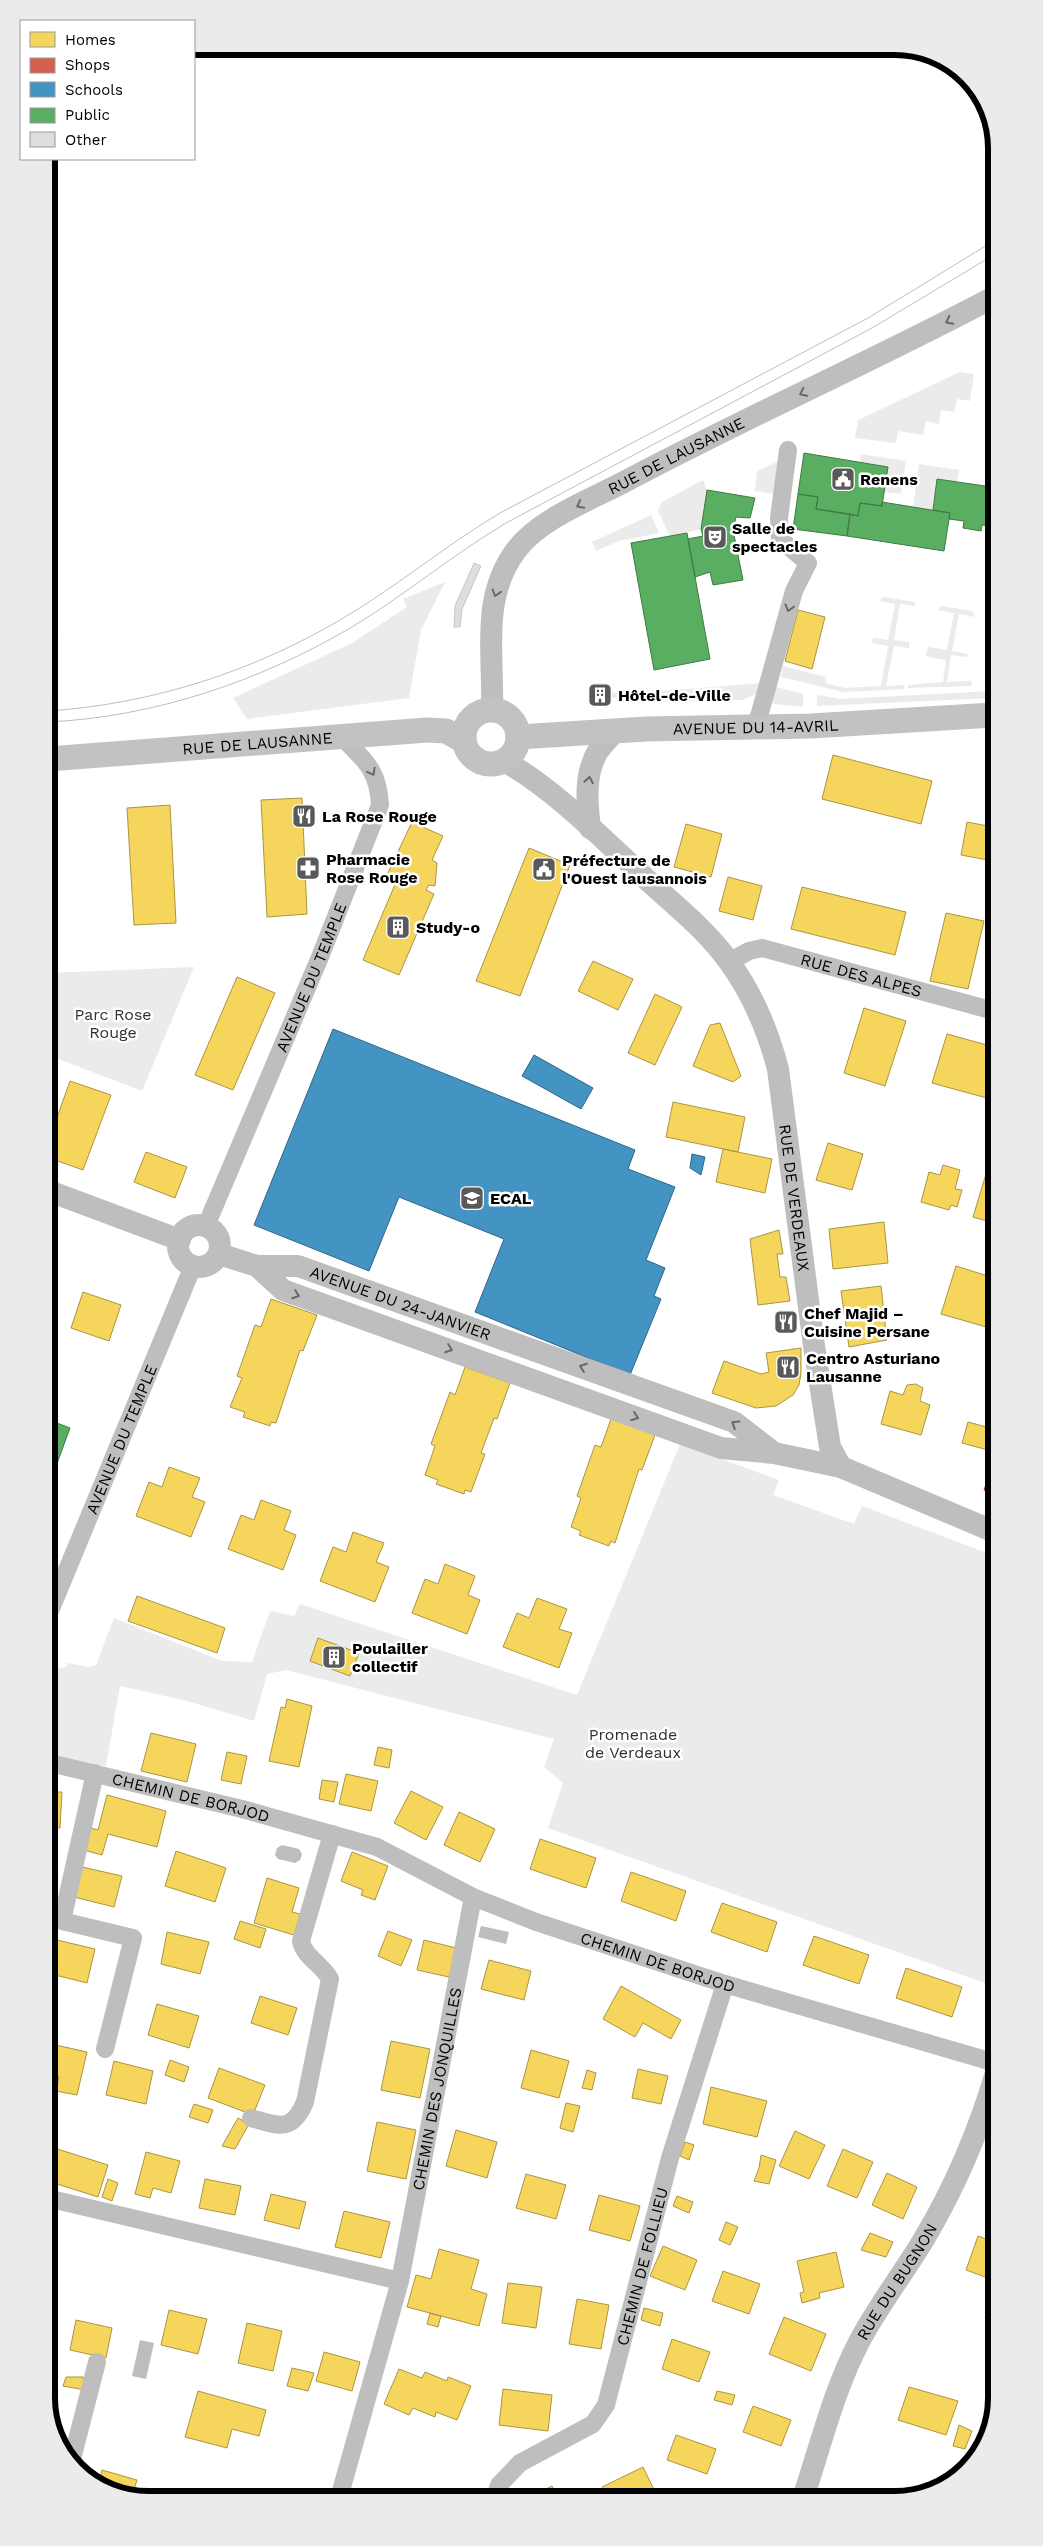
<svg xmlns="http://www.w3.org/2000/svg" width="1043" height="2546" viewBox="0 0 1043 2546" font-family="'Work Sans',sans-serif">
	<style>
		.green { fill: #ebebeb }
		.water { fill: #bdbdbd }
		.homes { fill: #f6d55c; stroke: #ac9540 }
		.shops { fill: #d6604d; stroke: #964336 }
		.schools { fill: #4393c3; stroke: #2f6788 }
		.public { fill: #5aae61; stroke: #3f7a44 }
		.building { fill: #dedede; stroke: #c6c6c6 }
		.lines { fill: none; stroke-linecap: round; stroke-linejoin: round }
		.minor { stroke: #bebebe; stroke-width: 18 }
		.tertiary { stroke: #bebebe; stroke-width: 22 }
		.secondary { stroke: #c2c2c2; stroke-width: 25 }
		.tram { stroke: #bebebe; stroke-width: 1 }
		.oneway { stroke: #686868 }
		.labels { text-anchor: middle; stroke-width: 5; stroke-linejoin: round; paint-order: stroke }
		.street-label { font-size: 16px; fill: #000; stroke: #fff }
		.poi-label { font-size: 16px; font-weight: bold; fill: #000; stroke: #fff; text-anchor: start }
		.park-label { font-size: 16px; fill: #313131; stroke: #fff }
		.rim { fill: none; stroke: #000; stroke-width: 6 }
	</style>
	<rect width="100%" height="100%" fill="#fff"/>
	<path class="green" d="M960 372 974 374 970 401 957 399 954 412 941 410 939 424 926 421 923 435 898 431 896 443 855 438 858 420Z
		M861 454 906 461 901 494 884 492 888 467 860 462Z
		M779 461 775 494 755 491 757 471Z
		M919 464 959 470 957 482 937 479 933 510 913 508Z
		M703 480 707 490 701 529 670 536 658 511 662 502Z
		M651 515 659 533 619 541 596 551 592 542Z
		M445 582 421 630 409 698 247 719 233 698 352 643 407 607 403 599Z
		M884 597 914 602 916 606 900 604 894 640 909 642V648L894 646 886 686 904 685V689L844 692 781 677 783 666 826 677 825 683 845 688 881 686 888 646 872 643 873 638 888 640 895 604 879 601Z
		M941 606 972 611 975 617 959 614 952 651 968 654 967 657 951 655 947 682 971 681 972 686 908 688V685L943 682 946 660 928 657 926 655 928 647 947 650 954 613 938 610Z
		M763 683C759 693 752 697 742 700L662 702 661 691Z
		M776 687 803 694V707L774 704 772 701Z
		M656 690 657 696 608 698V693Z
		M993 691V698L817 706V695L840 699Z
		M194 967 142 1091 48 1055V973Z
		M680 1444 779 1480 773 1495 854 1524 862 1506 995 1556 996 1987 548 1828 563 1783 544 1767 554 1739 286 1670 267 1674 254 1721 187 1701 120 1686 106 1766 57 1759 50 1753V1669L66 1667 68 1663 88 1667 96 1665 114 1618 222 1661 252 1662 270 1611 294 1616 300 1604 577 1695Z"/>
	<path class="water" d="M282 1845 299 1849 302 1854 300 1860 295 1863 278 1859 275 1855 277 1848Z
		M481 1926 509 1932 506 1944 478 1937Z
		M140 2340 154 2343 146 2379 132 2376Z"/>
	<path class="homes" d="M798 610 825 617 812 669 785 661Z
		M833 755 932 781 921 824 822 799Z
		M302 798 307 914 267 917 261 800Z
		M170 805 176 923 134 925 127 808Z
		M412 822 443 836 432 860 437 863 435 886 429 885 426 890 434 894 399 975 363 960 396 882 386 877Z
		M967 822 993 827V861L961 855Z
		M686 824 722 834 711 877 674 867Z
		M529 848 570 865 520 996 476 981Z
		M728 877 762 886 753 920 719 911Z
		M802 887 906 912 895 955 791 929Z
		M946 913 984 921 968 989 930 981Z
		M593 961 633 979 618 1010 578 991Z
		M993 961V996L986 994Z
		M237 977 275 993 233 1090 195 1075Z
		M655 994 682 1007 655 1065 628 1053Z
		M864 1008 906 1021 885 1086 844 1073Z
		M720 1023 741 1076 733 1082 693 1066 710 1025Z
		M947 1034 994 1047V1100L932 1083Z
		M70 1081 111 1095 83 1170 49 1158V1140Z
		M673 1102 745 1117 738 1152 666 1137Z
		M828 1143 863 1154 852 1190 816 1180Z
		M723 1149 772 1159 765 1193 716 1182Z
		M146 1152 187 1167 175 1198 134 1182Z
		M989 1164 994 1165V1223L973 1217Z
		M943 1165 960 1170 955 1189 962 1190 957 1207 951 1205 949 1210 921 1202 929 1172 940 1175Z
		M884 1222 888 1263 833 1269 829 1229Z
		M779 1230 783 1254H777L780 1277H786L790 1301 758 1305 750 1239Z
		M956 1266 994 1278V1315L990 1328 941 1314Z
		M881 1286 887 1340 849 1347 841 1291Z
		M83 1292 121 1305 109 1341 71 1328Z
		M271 1299 317 1315 303 1351 300 1350 276 1423 271 1422 270 1426 243 1417 245 1412 230 1407 242 1378 237 1376 255 1325 261 1327Z
		M801 1348V1373L799 1385 793 1395 776 1406 756 1408 712 1393 724 1361 761 1374 769 1372 766 1353Z
		M465 1367 510 1383 497 1419 494 1418 481 1453 485 1454 471 1492 465 1490 464 1494 436 1484 438 1480 425 1475 435 1446 431 1444 450 1392 455 1395Z
		M916 1384 923 1388 920 1401 930 1405 921 1435 881 1424 890 1391 903 1395 907 1385Z
		M611 1419 655 1435 642 1470 639 1469 615 1543 611 1541 609 1546 579 1535 581 1531 571 1527 581 1498 577 1496 595 1445 601 1447Z
		M968 1422 994 1429 995 1452 962 1443Z
		M169 1467 200 1478 192 1497 205 1502 191 1537 136 1516 149 1482 162 1487Z
		M261 1500 291 1511 284 1530 296 1535 283 1570 228 1549 241 1515 254 1520Z
		M353 1532 384 1543 376 1562 389 1567 375 1602 320 1581 333 1547 346 1552Z
		M445 1564 475 1576 468 1595 480 1600 467 1634 412 1613 425 1579 438 1584Z
		M137 1596 225 1628 217 1653 128 1621Z
		M537 1598 567 1609 559 1629 572 1633 559 1668 503 1647 517 1613 529 1618Z
		M318 1638 359 1653 350 1676 310 1661Z
		M287 1699 312 1706 299 1767 269 1761 281 1707 285 1708Z
		M151 1733 196 1744 187 1782 141 1771Z
		M378 1747 392 1750 389 1768 374 1765Z
		M227 1752 247 1756 241 1784 221 1780Z
		M346 1774 378 1781 371 1811 339 1804Z
		M322 1780 338 1782 334 1802 319 1799Z
		M411 1791 443 1807 426 1840 394 1823Z
		M50 1792H62L60 1828 50 1827Z
		M107 1795 166 1811 157 1847 108 1834 102 1855 80 1849 87 1827 98 1830Z
		M459 1812 495 1829 480 1862 444 1845Z
		M540 1839 596 1858 586 1888 530 1869Z
		M176 1851 226 1868 215 1902 165 1886Z
		M352 1852 388 1866 375 1900 361 1895 363 1890 341 1881Z
		M82 1867 122 1876 114 1907 74 1897Z
		M631 1872 686 1891 676 1921 621 1901Z
		M267 1878 299 1888 292 1912 300 1914 294 1935 254 1923Z
		M722 1903 777 1922 767 1952 711 1932Z
		M240 1921 266 1929 260 1948 234 1939Z
		M388 1931 412 1940 401 1966 378 1956Z
		M167 1932 209 1942 200 1974 161 1964Z
		M814 1936 869 1955 859 1984 803 1965Z
		M57 1940 95 1949 87 1983 51 1974V1964Z
		M424 1940 456 1948 449 1977 417 1970Z
		M489 1960 531 1971 524 2000 481 1989Z
		M906 1968 962 1987 952 2017 896 1998Z
		M621 1986 681 2020 671 2039 643 2023 635 2037 603 2019Z
		M260 1996 297 2008 288 2035 251 2023Z
		M157 2004 199 2016 189 2048 148 2035Z
		M391 2041 430 2049 420 2098 381 2090Z
		M51 2044 87 2052 77 2095 56 2091 59 2077 51 2075Z
		M531 2050 569 2061 559 2098 521 2088Z
		M170 2060 189 2067 184 2082 165 2075Z
		M114 2061 153 2071 146 2104 106 2095Z
		M219 2068 265 2085 253 2115 208 2098Z
		M638 2069 668 2076 661 2104 632 2098Z
		M587 2070 596 2073 592 2090 582 2088Z
		M711 2087 767 2101 757 2137 703 2124Z
		M566 2103 580 2106 573 2132 560 2128Z
		M194 2104 213 2110 208 2123 189 2117Z
		M238 2118 249 2124 235 2149 222 2146Z
		M377 2122 416 2130 406 2179 367 2171Z
		M456 2130 497 2142 487 2178 446 2166Z
		M795 2131 825 2145 809 2179 779 2166Z
		M685 2142 694 2145 689 2160 680 2156Z
		M51 2147 108 2165 98 2197 51 2182Z
		M843 2149 873 2162 857 2198 827 2186Z
		M146 2152 180 2161 171 2193 153 2188 150 2198 135 2194Z
		M761 2155 776 2160 769 2184 754 2181 759 2168Z
		M887 2173 917 2187 903 2219 872 2205Z
		M526 2174 566 2185 556 2219 516 2208Z
		M108 2179 118 2183 112 2201 102 2197Z
		M205 2179 241 2186 235 2215 199 2208Z
		M271 2194 306 2202 299 2229 264 2220Z
		M599 2195 640 2206 630 2241 589 2230Z
		M677 2196 693 2202 689 2213 673 2206Z
		M344 2211 390 2222 381 2258 335 2247Z
		M726 2222 738 2227 730 2245 719 2240Z
		M870 2233 893 2242 886 2257 861 2250Z
		M978 2236 996 2243V2281L966 2270Z
		M663 2246 697 2260 685 2290 650 2276Z
		M439 2249 479 2260 471 2289 487 2294 479 2326 407 2307 416 2275 431 2279Z
		M836 2252 844 2287 819 2293 820 2298 802 2303 800 2293 804 2292 797 2261Z
		M723 2271 760 2284 749 2314 712 2301Z
		M508 2283 542 2287 536 2328 502 2323Z
		M992 2296 997 2297V2321L985 2318Z
		M577 2299 609 2305 601 2349 569 2344Z
		M644 2308 663 2313 660 2326 641 2320Z
		M169 2310 207 2319 198 2354 161 2345Z
		M430 2313 441 2316 438 2327 427 2324Z
		M784 2317 826 2334 811 2371 769 2354Z
		M76 2320 112 2328 106 2358 70 2350Z
		M247 2323 282 2331 273 2371 238 2363Z
		M672 2339 710 2352 699 2382 662 2369Z
		M324 2352 360 2362 352 2391 316 2381Z
		M292 2368 314 2373 308 2391 287 2386Z
		M399 2369 422 2378 425 2372 447 2381 448 2377 471 2386 457 2420 436 2412 435 2417 413 2408 409 2415 384 2404Z
		M66 2377H83L85 2390 63 2386Z
		M909 2387 958 2401 946 2435 898 2420Z
		M503 2389 552 2395 548 2431 499 2425Z
		M198 2391 266 2410 259 2436 232 2429 227 2448 185 2437Z
		M717 2391 735 2395 732 2405 714 2400Z
		M753 2406 791 2420 781 2446 743 2432Z
		M959 2425 972 2431 965 2449 953 2446Z
		M676 2435 716 2449 707 2474 667 2460Z
		M643 2467 657 2496H607L602 2487Z
		M102 2470 137 2480 132 2496 99 2483Z
		M552 2486 557 2497H530Z"/>
	<path class="shops" d="M994 1460H995V1493L984 1490Z"/>
	<path class="schools" d="M333 1029 635 1150 628 1169 675 1187 646 1260 665 1268 654 1296 661 1299 630 1375 475 1312 504 1239 399 1197 369 1271 254 1225Z
		M534 1055 593 1088 581 1109 522 1076Z
		M692 1154 705 1157 701 1175 690 1168Z"/>
	<path class="public" d="M804 453 888 467 882 506 860 503 858 516 816 509 818 497 798 494Z
		M937 479 992 487V526L982 525 981 531 963 528 964 521 949 519 950 513 933 510Z
		M707 490 755 498 750 518 736 517 733 530 743 580 713 585 710 572 695 577 688 539 703 536 701 529Z
		M798 494 818 497 816 509 850 514 847 536 793 529Z
		M882 502 950 513 944 551 847 536 850 514 858 516 860 503 882 506Z
		M687 533 710 659 654 670 631 543Z
		M49 1420 70 1428 52 1477 49 1476Z"/>
	<path class="building" d="M474 563 481 566 462 609 460 627H454L455 606Z
		M592 693H608V698H592Z"/>
	<g class="lines">
		<g class="minor">
			<path d="M756 727 794 591 808 563 780 539 779 518 788 450"/>
			<path id="s1" d="M729 962 749 951 762 948 994 1011"/>
			<path id="s2" d="M206 1226 320 957 380 805C378 768 364 760 340 735"/>
			<path id="s3" d="M50 1611 193 1266"/>
			<path id="s4" d="M50 1763 242 1809 377 1847 473 1897 536 1922 725 1984 996 2063"/>
			<path d="M95 1773 62 1921 133 1938 105 2049"/>
			<path d="M251 2118C278 2126 292 2133 305 2102L330 1979C323 1965 304 1957 301 1941L332 1834"/>
			<path d="M982 2118 996 2122"/>
			<path d="M51 2199 400 2281"/>
			<path d="M72 2459 97 2362"/>
			<path id="s5" d="M495 2497 499 2485 520 2463 593 2424 606 2405 670 2158 725 1984"/>
			<path id="s6" d="M339 2498 400 2281 473 1897"/>
		</g>
		<g class="tertiary">
			<path id="s7" d="M492 709C494 654 480 597 517 549 541 518 592 499 626 481 746 417 871 362 992 298"/>
			<path id="s8" d="M504 761C552 787 603 839 644 877 673 904 707 930 730 963 753 995 768 1031 778 1069L814 1346 830 1447 841 1467"/>
			<path d="M590 828C587 803 584 774 598 751 603 744 610 737 616 730"/>
			<path d="M49 1191 180 1240"/>
			<circle cx="199" cy="1246" r="21"/>
			<path d="M219 1254 257 1266 283 1290 721 1448 774 1453 841 1467 995 1532"/>
			<path id="s9" d="M257 1266H298L734 1422 774 1453"/>
			<path id="s10" d="M804 2495C821 2444 834 2390 859 2342 878 2306 903 2274 924 2239 955 2187 979 2130 996 2073"/>
		</g>
		<g class="secondary">
			<circle cx="491" cy="737" r="27"/>
			<path id="s11" d="M518 737 646 729 811 726 993 715"/>
			<path id="s12" d="M48 759 427 730 446 731 464 741"/>
		</g>
		<path class="tram" d="M48 711C153 704 255 671 345 617 399 585 446 545 500 513L868 318 992 242
			M48 722C155 717 260 681 352 627 405 595 452 555 506 523L872 328 992 256"/>
	</g>
	<defs><path id="oneway-chevron" d="M-2-3.5L2.5 0L-2 3.5" fill="none" stroke-width="1.6" stroke-linecap="round" stroke-linejoin="round" transform="scale(1.25)"/></defs>
	<g class="oneway">
		<use href="#oneway-chevron" transform="translate(949 321) rotate(153)"/>
		<use href="#oneway-chevron" transform="translate(803 393) rotate(154)"/>
		<use href="#oneway-chevron" transform="translate(580 505) rotate(152)"/>
		<use href="#oneway-chevron" transform="translate(496 593) rotate(107)"/>
		<use href="#oneway-chevron" transform="translate(789 608) rotate(105)"/>
		<use href="#oneway-chevron" transform="translate(372 772) rotate(61)"/>
		<use href="#oneway-chevron" transform="translate(589 780) rotate(-80)"/>
		<use href="#oneway-chevron" transform="translate(296 1295) rotate(20)"/>
		<use href="#oneway-chevron" transform="translate(449 1349) rotate(20)"/>
		<use href="#oneway-chevron" transform="translate(583 1367) rotate(-160)"/>
		<use href="#oneway-chevron" transform="translate(635 1417) rotate(20)"/>
		<use href="#oneway-chevron" transform="translate(735 1424) rotate(-148)"/>
	</g>
	<defs>
		<g id="civic-square" transform="scale(1.25)"><rect x="-9" y="-9" width="18" height="18" rx="4" fill="#595959" stroke="#fff"/><path d="M-.6-6.5H3V-4.5H.6V-3L4-1V1h2V6H-6V1h2V-1L-.6-3ZM-1.2 2.5V6h2.4V2.5Z" fill="#fff"/></g>
		<g id="theatre-square" transform="scale(1.25)"><rect x="-9" y="-9" width="18" height="18" rx="4" fill="#595959" stroke="#fff"/><path d="M-5-5.5Q0-4 5-5.5V0Q5 5 0 6Q-5 5-5 0ZM-3.3-2.5H-1v1.5H-3.3ZM1-2.5H3.3v1.5H1ZM-2.8 1Q0 5.5 2.8 1Z" fill="#fff"/></g>
		<g id="building-square" transform="scale(1.25)"><rect x="-9" y="-9" width="18" height="18" rx="4" fill="#595959" stroke="#fff"/><path d="M-4-6H4V6H1V3H-1V6H-4ZM-2.5-4.3h1.7v1.8h-1.7ZM.8-4.3h1.7v1.8H.8ZM-2.5-1h1.7V.8h-1.7ZM.8-1h1.7V.8H.8Z" fill="#fff"/></g>
		<g id="restaurant-square" transform="scale(1.25)"><rect x="-9" y="-9" width="18" height="18" rx="4" fill="#595959" stroke="#fff"/><path d="M-5-6h1v4h1v-4h1v4h1v-4h1v5L-1.5 .5V6h-2V.5L-5-1ZM5-6V6H3V1.5H1.5Q1.5-4 5-6Z" fill="#fff"/></g>
		<g id="pharmacy-square" transform="scale(1.25)"><rect x="-9" y="-9" width="18" height="18" rx="4" fill="#595959" stroke="#fff"/><path d="M-2-6h4v4h4v4h-4v4h-4v-4h-4v-4h4Z" fill="#fff"/></g>
		<g id="university-square" transform="scale(1.25)"><rect x="-9" y="-9" width="18" height="18" rx="4" fill="#595959" stroke="#fff"/><path d="M0-5L7-2L0 1L-7-2ZM-4 1L0 2.5L4 1V4Q0 6-4 4Z" fill="#fff"/></g>
	</defs>
	<g fill-rule="evenodd">
		<use href="#civic-square" x="843" y="479"/>
		<use href="#theatre-square" x="715" y="537"/>
		<use href="#building-square" x="600" y="695"/>
		<use href="#restaurant-square" x="304" y="816"/>
		<use href="#pharmacy-square" x="308" y="868"/>
		<use href="#civic-square" x="544" y="869"/>
		<use href="#building-square" x="398" y="927"/>
		<use href="#university-square" x="472" y="1198"/>
		<use href="#restaurant-square" x="786" y="1322"/>
		<use href="#restaurant-square" x="788" y="1367"/>
		<use href="#building-square" x="334" y="1657"/>
	</g>
	<g class="labels">
		<g class="street-label">
			<text dy="6" stroke="none"><textPath href="#s7" startOffset="351">RUE DE LAUSANNE</textPath></text>
			<text dy="6" stroke="none"><textPath href="#s11" startOffset="238">AVENUE DU 14-AVRIL</textPath></text>
			<text dy="6" stroke="none"><textPath href="#s12" startOffset="210">RUE DE LAUSANNE</textPath></text>
			<text dy="6" stroke="none"><textPath href="#s1" startOffset="139">RUE DES ALPES</textPath></text>
			<text dy="6" stroke="none"><textPath href="#s2" startOffset="270">AVENUE DU TEMPLE</textPath></text>
			<text dy="6" stroke="none"><textPath href="#s8" startOffset="551">RUE DE VERDEAUX</textPath></text>
			<text dy="6" stroke="none"><textPath href="#s9" startOffset="150">AVENUE DU 24-JANVIER</textPath></text>
			<text dy="6" stroke="none"><textPath href="#s3" startOffset="186">AVENUE DU TEMPLE</textPath></text>
			<text dy="6" stroke="none"><textPath href="#s4" startOffset="145">CHEMIN DE BORJOD</textPath></text>
			<text dy="6" stroke="none"><textPath href="#s4" startOffset="642">CHEMIN DE BORJOD</textPath></text>
			<text dy="6" stroke="none"><textPath href="#s6" startOffset="421">CHEMIN DES JONQUILLES</textPath></text>
			<text dy="6" stroke="none"><textPath href="#s5" startOffset="292">CHEMIN DE FOLLIEU</textPath></text>
			<text dy="6" stroke="none"><textPath href="#s10" startOffset="234">RUE DU BUGNON</textPath></text>
		</g>
		<g class="poi-label">
			<text x="860" y="485">Renens</text>
			<text x="732" y="534">Salle de<tspan x="732" dy="18">spectacles</tspan></text>
			<text x="618" y="701">Hôtel-de-Ville</text>
			<text x="322" y="822">La Rose Rouge</text>
			<text x="326" y="865">Pharmacie<tspan x="326" dy="18">Rose Rouge</tspan></text>
			<text x="562" y="866">Préfecture de<tspan x="562" dy="18">l'Ouest lausannois</tspan></text>
			<text x="416" y="933">Study-o</text>
			<text x="490" y="1204">ECAL</text>
			<text x="804" y="1319">Chef Majid –<tspan x="804" dy="18">Cuisine Persane</tspan></text>
			<text x="806" y="1364">Centro Asturiano<tspan x="806" dy="18">Lausanne</tspan></text>
			<text x="352" y="1654">Poulailler<tspan x="352" dy="18">collectif</tspan></text>
		</g>
		<g class="park-label">
			<text x="113" y="1020">Parc Rose<tspan x="113" dy="18">Rouge</tspan></text>
			<text x="633" y="1740">Promenade<tspan x="633" dy="18">de Verdeaux</tspan></text>
		</g>
	</g>
	<path d="M0 0H1043V2546H0ZM148 55H895A93 93 0 0 1 988 148V2398A93 93 0 0 1 895 2491H148A93 93 0 0 1 55 2398V148A93 93 0 0 1 148 55Z" fill="#ebebeb" fill-rule="evenodd"/>
	<path class="rim" d="M148 55H895A93 93 0 0 1 988 148V2398A93 93 0 0 1 895 2491H148A93 93 0 0 1 55 2398V148A93 93 0 0 1 148 55Z"/>
	<rect x="20" y="20" width="175" height="140" fill="#ffffff" stroke="#999999"/>
	<rect x="30" y="32" width="25" height="15" fill="#f6d55c" stroke="#999999"/>
	<text x="65" y="45" font-size="15" fill="#000000">Homes</text>
	<rect x="30" y="58" width="25" height="15" fill="#d6604d" stroke="#999999"/>
	<text x="65" y="70" font-size="15" fill="#000000">Shops</text>
	<rect x="30" y="82" width="25" height="15" fill="#4393c3" stroke="#999999"/>
	<text x="65" y="95" font-size="15" fill="#000000">Schools</text>
	<rect x="30" y="108" width="25" height="15" fill="#5aae61" stroke="#999999"/>
	<text x="65" y="120" font-size="15" fill="#000000">Public</text>
	<rect x="30" y="132" width="25" height="15" fill="#dedede" stroke="#999999"/>
	<text x="65" y="145" font-size="15" fill="#000000">Other</text>
</svg>
